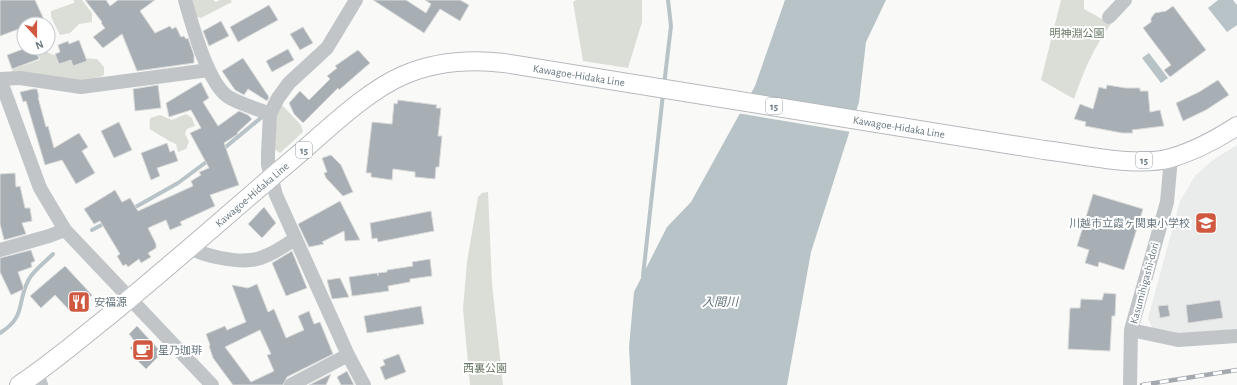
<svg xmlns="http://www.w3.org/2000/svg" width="1237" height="385" viewBox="0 0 1237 385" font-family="'Alegreya Sans','Noto Sans JP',sans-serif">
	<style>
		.built { fill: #eaebeb }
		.green { fill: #daded7 }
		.water { fill: #b8c3c7 }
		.pier { fill: #f9f9f7 }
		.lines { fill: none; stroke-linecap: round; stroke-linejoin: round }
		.stream { stroke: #b8c3c7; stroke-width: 4 }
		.building { fill: #a7aeb4; stroke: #dbdbda; fill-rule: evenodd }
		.major-casing { stroke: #b5b9bc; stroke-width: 20 }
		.minor { stroke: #c1c5c8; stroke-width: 14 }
		.major { stroke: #fff; stroke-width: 18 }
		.rail-casing { stroke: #a3a9ae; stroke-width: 4.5 }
		.rail { stroke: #fff; stroke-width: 3; stroke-dasharray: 9; stroke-linecap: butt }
		.labels { text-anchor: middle; stroke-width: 4; stroke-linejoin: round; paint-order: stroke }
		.shield { fill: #fff; stroke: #959fa5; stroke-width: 1 }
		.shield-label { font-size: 10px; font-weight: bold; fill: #67767f }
		.park-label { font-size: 11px; fill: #6a7866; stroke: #fff }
		.street-label { font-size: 11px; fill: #67767f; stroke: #fff }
		.poi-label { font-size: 11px; fill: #67767f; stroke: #fff; text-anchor: start }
		.water-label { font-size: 12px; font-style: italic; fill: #627478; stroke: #fff }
	</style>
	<rect width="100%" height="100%" fill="#f9f9f7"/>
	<path class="built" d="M1237 145V329L1173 334 1153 329 1148 318 1180 201 1195 176 1213 160Z"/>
	<path class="green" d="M74 0H82L92 13V22L79 24 70 33 60 35 51 17V11L74 3Z
		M190 0H213L216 2 220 0H231L232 2 201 18 195 16Z
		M576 0H642V22L628 68 583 61 573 2Z
		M1061 0H1084V9L1111 24C1094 47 1083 72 1074 99L1041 80Z
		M37 48 56 56 97 59 104 67V75C79 88 38 77 11 73L13 69 40 60Z
		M279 102 301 125 303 132 280 153 272 147 276 113Z
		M186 114 192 118 195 126 187 129 185 134 189 142 186 149 178 152 176 144C172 143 151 130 150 129 149 126 150 121 150 118L160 115 172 120Z
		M488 192 492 284 503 385H470L463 309 467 262 478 197 482 193Z"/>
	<path class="water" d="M785 0H886L866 42 859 102 811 252 787 385H631L629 347 634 292 667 227 691 202 755 86Z
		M1218 0H1233L1237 5V25L1227 32 1208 8Z
		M1149 53 1168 78 1161 83 1142 58Z"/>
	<path class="pier" d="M748 95 858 112 851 132 737 113Z"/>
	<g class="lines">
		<path class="stream" d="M664 85 671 26 668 0
			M222 150 262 117
			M132 209 178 183 209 160
			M92 230 107 222
			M643 276 663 94
			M0 333C27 316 16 303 29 279 34 270 46 261 53 254"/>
	</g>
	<path class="building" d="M0 0H35L46 24H24V27L0 36Z
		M85 0H106L110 6 118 0H155L140 11 155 33 170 26 172 29 176 27 181 37 184 36 186 39 188 38 194 55V63L137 71 122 34 103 48 93 37 105 28 101 23 102 22Z
		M373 0H406L426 13 431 4 425 0H460L469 5 460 21 440 9 424 33Z
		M269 5 278 20 238 42 230 27Z
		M1173 6 1206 50 1170 77 1164 70 1171 65 1143 28 1151 22V18L1155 13 1166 11Z
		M221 21 229 36 209 46 203 31Z
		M303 27 313 43 300 50 290 34Z
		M79 40 87 61 73 66 71 60 59 64 55 54 60 52 58 45 68 41 69 44Z
		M26 48H35L39 59 12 69 7 55Z
		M288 49 294 60 272 72 266 61Z
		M358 50 370 63 339 90 338 88 303 123 294 114 289 103 300 91 309 100 330 79 327 76 337 68 335 66Z
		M243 58 269 97 267 101 248 89 244 95 235 90 222 71Z
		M1218 80 1229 95 1206 110 1183 121 1176 103 1199 92Z
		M201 82 209 98 203 102 218 126 239 111 248 115 252 119 237 133 238 134 224 143 239 185 210 195 215 206 180 222 182 225 170 230 166 220 148 228 156 244V248L148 253 151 257 141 263 139 259 128 267 126 264 123 266 117 256 120 254 100 221 94 224 84 209 115 190 122 202 130 198 138 211 193 186 191 181 201 175 199 172 209 168 190 133 201 128 191 110 169 117 166 103Z
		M158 85 161 108 135 111 133 89Z
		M1107 85 1126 88H1140V91H1148L1150 112 1160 110 1164 126 1132 130 1133 133H1122L1085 126 1086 122 1074 119 1080 104 1093 109 1099 87 1106 89Z
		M33 89H37L39 97H38L46 127 48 126 54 148 79 133 88 147 82 151 95 173 76 184 62 160 45 165 26 101 23 102 20 92Z
		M398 100 437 105 436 108H441L438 136H442L439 167H436L435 179 415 177V172L393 169 392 180 371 177V173H366L372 122 392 124 394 103 397 104Z
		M119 122 132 150 114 158 101 131Z
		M167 143 170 152 174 150 178 161 157 168 160 176 151 180 141 153Z
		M331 155 341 165 353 192 343 196 326 178 324 173 327 172 322 158Z
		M15 173 16 187 20 186 25 208H30L32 221 22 223 26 234 4 240 0 224V174Z
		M1093 194 1143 209 1124 270 1099 262 1098 267 1085 263 1089 250 1077 246Z
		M340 201 360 240 345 241 344 231 322 242 324 244 309 247 298 224Z
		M264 207 276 223 262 238 248 224Z
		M431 211 434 231 378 242 377 238 372 239 370 223Z
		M31 250 35 261 31 263 32 267 18 272 24 289 11 295 0 272V258Z
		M292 251 307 288 286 296 272 263Z
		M430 259 432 276 410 279V282L388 286 389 291 352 296 349 277 377 273 378 276V273L387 272V270L413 266 412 262Z
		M65 266 92 295 71 312 55 295 41 308 30 296Z
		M340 278 349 297 332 299 327 280Z
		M257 284 268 312 274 309 286 338 304 330 298 316 309 311 314 324 320 322 333 354 287 377 283 385H233L213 358 209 346 210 345 206 334 225 326 227 330 246 322 232 285 248 288ZM260 330 271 354 267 355 274 371 251 382 225 347Z
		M1104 293 1116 294 1115 316H1112L1110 351 1068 349 1070 308H1080L1081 299 1102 300Z
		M1220 300 1223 318 1188 323 1186 305Z
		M1168 305 1170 316 1160 318 1158 306Z
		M421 306 424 324 367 333 364 316Z
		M137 326 162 353 146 369 136 359 138 357 130 348 136 343 129 334Z
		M399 354 406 372 385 380 380 367 385 365 383 360Z
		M347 371 354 385H341L337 377Z
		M331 374 326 385H309Z"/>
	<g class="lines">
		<g class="major-casing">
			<g id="major">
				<path id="s1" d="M19 385C48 366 74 344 100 323 166 270 229 213 293 159 325 132 366 91 404 75 437 61 470 59 504 63L1044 150C1083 154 1134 168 1171 158 1195 151 1217 139 1237 126"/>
			</g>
		</g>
		<path class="minor" d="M185 0C192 24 207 81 227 96 237 103 258 109 270 114
			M1109 17 1125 0
			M0 79 40 188 65 230 212 385
			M0 79 20 78 81 87 209 70
			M190 248C205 256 234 262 251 260 266 259 282 247 295 239
			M0 250 49 236 65 230
			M1131 330 1178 340 1237 336
			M348 355 364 385
			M37 373 41 385
			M291 385 348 355 276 195 268 165V153L270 114 278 98 289 83 327 48 356 0
			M1130 385 1131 330 1167 202 1171 158"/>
		<use href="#major" class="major"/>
		<g class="rail-casing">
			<path id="rail" d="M1142 385 1237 370"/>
		</g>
		<use href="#rail" class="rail"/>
	</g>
	<defs>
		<g id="school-square" transform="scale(1.15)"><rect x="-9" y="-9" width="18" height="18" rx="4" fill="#d05841" stroke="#fff"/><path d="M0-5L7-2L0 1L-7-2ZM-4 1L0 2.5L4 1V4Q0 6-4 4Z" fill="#fff"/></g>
		<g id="restaurant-square" transform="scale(1.15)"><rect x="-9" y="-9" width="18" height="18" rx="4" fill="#d05841" stroke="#fff"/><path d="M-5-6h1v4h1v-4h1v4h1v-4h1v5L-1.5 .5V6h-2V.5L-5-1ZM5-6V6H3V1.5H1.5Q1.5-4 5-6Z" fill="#fff"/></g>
		<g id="cafe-square" transform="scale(1.15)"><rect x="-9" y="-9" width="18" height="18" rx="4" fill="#d05841" stroke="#fff"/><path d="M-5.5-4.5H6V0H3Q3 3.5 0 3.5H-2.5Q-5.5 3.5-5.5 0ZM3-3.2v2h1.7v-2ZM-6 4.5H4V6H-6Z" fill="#fff"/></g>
	</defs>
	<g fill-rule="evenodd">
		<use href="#school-square" x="1206" y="223"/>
		<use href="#restaurant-square" x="79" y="302"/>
		<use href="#cafe-square" x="143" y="350"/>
	</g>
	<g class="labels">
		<g class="shield">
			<rect x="766" y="98" width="16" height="16" rx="3"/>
			<rect x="296" y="142" width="16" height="16" rx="3"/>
			<rect x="1136" y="152" width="16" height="16" rx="3"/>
		</g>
		<g class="shield-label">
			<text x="774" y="110">15</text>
			<text x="304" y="154">15</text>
			<text x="1144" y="164">15</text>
		</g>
		<g class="park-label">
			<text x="1077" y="37">明神淵公園</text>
			<text x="485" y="372">西裏公園</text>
		</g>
		<g class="street-label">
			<text dy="4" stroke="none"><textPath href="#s1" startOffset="673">Kawagoe-Hidaka Line</textPath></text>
			<text dy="4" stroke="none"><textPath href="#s1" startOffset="997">Kawagoe-Hidaka Line</textPath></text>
			<text dy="4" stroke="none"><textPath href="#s1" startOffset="301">Kawagoe-Hidaka Line</textPath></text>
			<text transform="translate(1144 283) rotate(-75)" y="4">Kasumihigashi-dori</text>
		</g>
		<g class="poi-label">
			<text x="1190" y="227" text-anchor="end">川越市立霞ヶ関東小学校</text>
			<text x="94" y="306">安福源</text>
			<text x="158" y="354">星乃珈琲</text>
		</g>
		<g class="water-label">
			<text x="720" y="306">入間川</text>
		</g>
	</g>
	<g transform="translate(36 36) rotate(159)"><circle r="19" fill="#ffffff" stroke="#c2c8cc"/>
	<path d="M0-3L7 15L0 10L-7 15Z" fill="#d05841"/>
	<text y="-6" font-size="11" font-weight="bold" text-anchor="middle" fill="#67767f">N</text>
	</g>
</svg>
